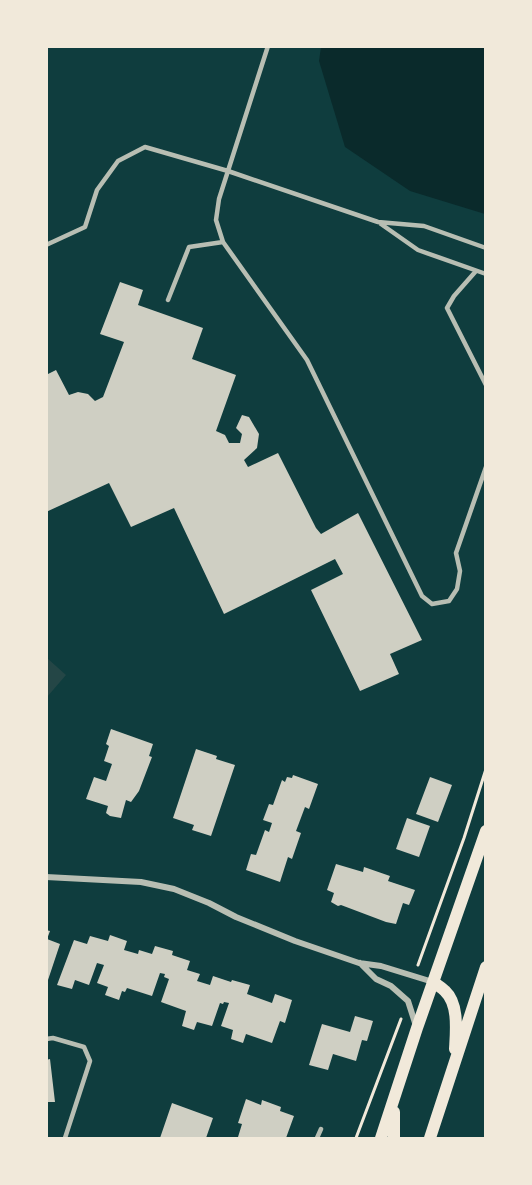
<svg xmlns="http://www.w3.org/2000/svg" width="532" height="1185" viewBox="0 0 532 1185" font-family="Signika,sans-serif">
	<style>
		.green { fill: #244646 }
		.water { fill: #0a2a2b }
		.building { fill: #cfcfc3 }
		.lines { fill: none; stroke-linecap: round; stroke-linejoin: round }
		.path { stroke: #f1e9da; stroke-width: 3 }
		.service { stroke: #b8beb3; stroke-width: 4.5 }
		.minor { stroke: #b8beb3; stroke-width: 6 }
		.secondary { stroke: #f1e9da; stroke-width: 12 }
	</style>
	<rect width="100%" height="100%" fill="#0f3d3e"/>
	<path class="green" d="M47 658 66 675 47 697Z"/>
	<path class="water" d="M321 47H485V214L410 191 345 147 319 61Z"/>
	<path class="building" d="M120 282 143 290 138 305 203 328 192 359 236 375 216 431 225 435 229 443H240L242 434 236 428 242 415 249 417 259 434 257 448 244 460 248 467 278 453 316 528 321 534 358 513 422 640 390 654 399 674 360 691 311 590 343 574 335 559 224 614 174 508 131 527 109 483 46 512V375L56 370 69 395 78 392 88 394 95 401 103 397 124 342 100 334Z
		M111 729 153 744 149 756 152 757 139 791 131 802 126 800 121 818 110 816 106 813 108 806 86 799 94 777 106 781 112 764 104 761 109 746 106 744Z
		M196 749 217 756 216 759 235 765 211 836 192 830 194 825 173 818Z
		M293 775 318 784 309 809 305 807 296 831 301 833 292 859 288 857 280 882 246 870 251 854 256 855 265 830 269 832 272 823 263 820 269 804 273 805 282 780 285 782 287 777 292 778Z
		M430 777 452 785 438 822 416 814Z
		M407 818 430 826 419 857 396 849Z
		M336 864 363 872 364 867 390 876 388 881 415 890 409 905 403 903 396 924 386 922 341 905 338 906 331 902 334 893 327 890Z
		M46 930 50 931 47 939 60 944 47 983H46Z
		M110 935 127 941 124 950 138 954 139 950 152 954 155 946 173 951 172 955 190 961 187 970 200 974 197 981 210 985 213 976 231 982 232 980 250 985 247 994 272 1003 275 994 292 1000 285 1023 280 1021 272 1043 246 1034 243 1043 231 1039 233 1030 221 1026 229 1003 224 1002 223 1004 220 1003 212 1026 197 1022 194 1030 182 1026 186 1011 161 1002 169 979 164 977 165 974 160 973 152 996 127 988 125 992 122 991 119 1000 105 995 108 987 97 983 104 965 97 963 89 985 75 980 72 989 57 985 74 940 87 944 90 936 108 941Z
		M355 1016 373 1021 367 1041 362 1040 356 1061 333 1054 328 1070 309 1065 322 1024 350 1032Z
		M50 1059 55 1102H46V1060Z
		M246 1099 261 1105 262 1100 281 1107 280 1111 294 1116 286 1138H243L238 1137 242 1124 238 1123Z
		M172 1103 213 1118 206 1138H160Z"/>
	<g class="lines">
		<path class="path" d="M418 965 464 838 486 769
			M356 1138 401 1019"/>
		<path class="service" d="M268 46 219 199 216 220 223 242 307 360 422 596 432 604 449 601 457 589 460 571 456 553 486 467
			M381 224 418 250 486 274
			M46 245 85 227 97 190 118 161 145 147 228 171 378 222 424 226 486 248
			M476 271 454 296 447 308 486 385
			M168 300 189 247 223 242
			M46 1039 53 1038 84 1047 90 1061 65 1138
			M317 1138 321 1129"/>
		<path class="minor" d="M46 877 141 882 174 889 209 903 236 917 295 941 359 963 381 966 433 982
			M360 963 376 979 391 986 408 1001 416 1026"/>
		<path class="secondary" d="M433 982C437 985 441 987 445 991 459 1004 456 1031 455 1049
			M394 1112V1138
			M381 1138 417 1028 486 831
			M430 1138 486 967"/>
	</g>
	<rect width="532" height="1185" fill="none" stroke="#f1e9da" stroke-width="96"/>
</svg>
